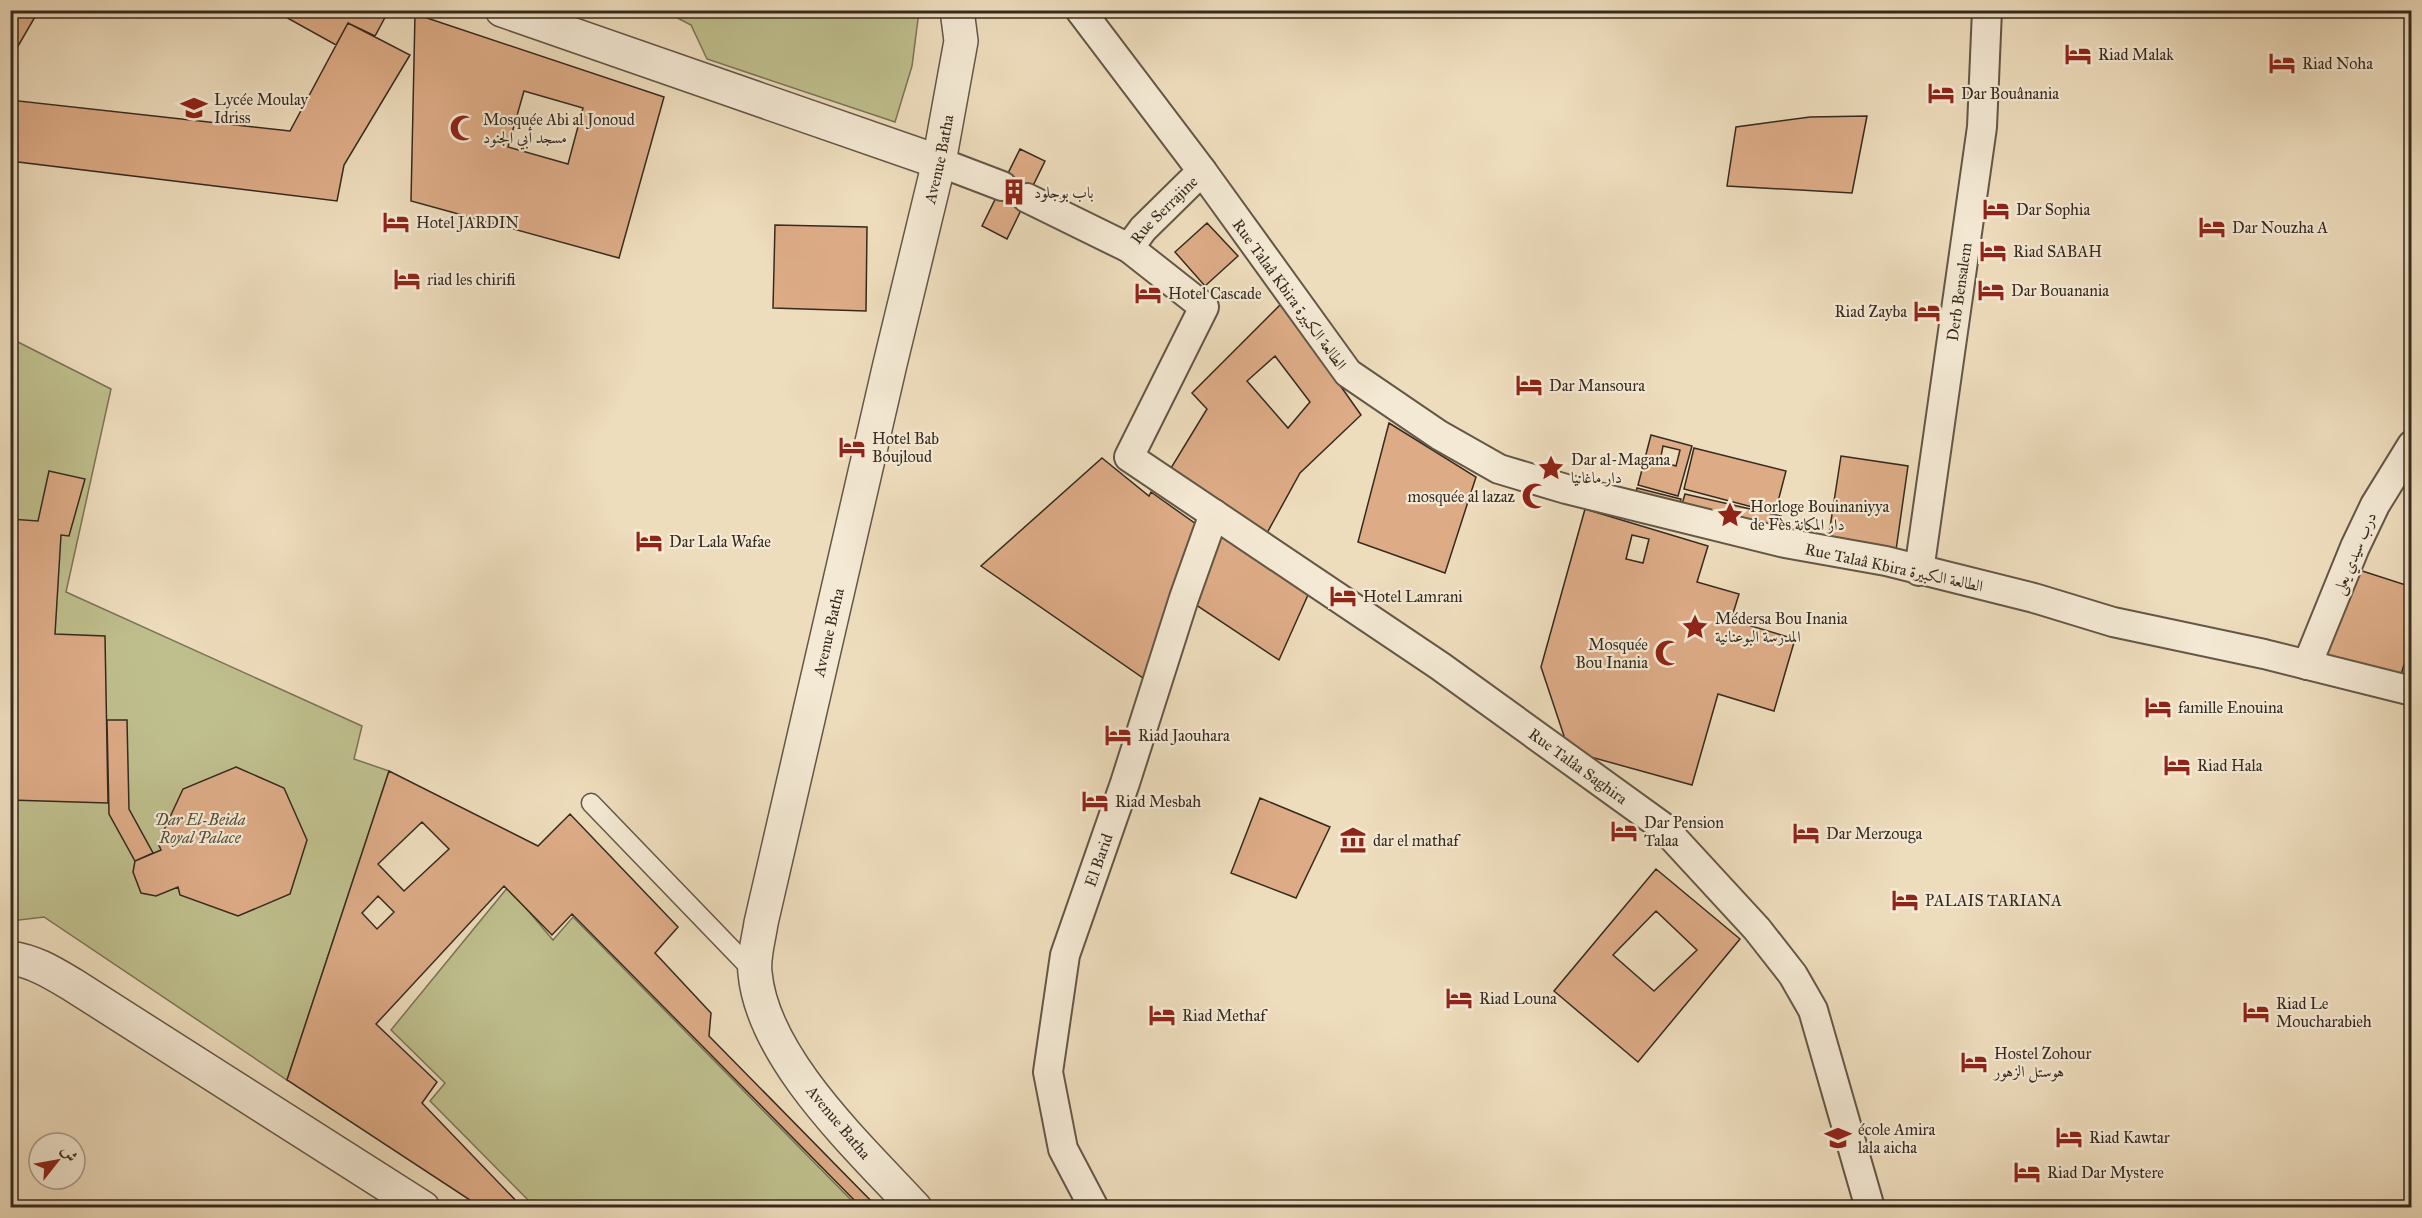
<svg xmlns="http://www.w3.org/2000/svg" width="2422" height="1218" viewBox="0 0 2422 1218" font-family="'IM FELL Great Primer',Amiri,serif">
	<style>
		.green { fill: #bfbf8d; stroke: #7a7456; stroke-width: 1.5 }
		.building { fill: #ddac87; stroke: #362a1f; stroke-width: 1.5; fill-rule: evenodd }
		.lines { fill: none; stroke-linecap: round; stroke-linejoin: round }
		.service-casing { stroke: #645746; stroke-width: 21 }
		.pedestrian-casing { stroke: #645746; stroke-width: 32 }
		.minor-casing { stroke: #645746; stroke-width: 36 }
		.service { stroke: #f4e9d4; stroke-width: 18 }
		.pedestrian { stroke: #f4e9d4; stroke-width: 28 }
		.minor { stroke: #f4e9d4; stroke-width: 33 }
		.labels { text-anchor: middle; stroke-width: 4.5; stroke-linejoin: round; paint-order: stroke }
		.poi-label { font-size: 16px; fill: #362a1f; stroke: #f4e9d4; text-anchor: start }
		.street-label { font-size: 16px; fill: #362a1f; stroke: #f4e9d4 }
		.park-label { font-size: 16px; font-style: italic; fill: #584f3a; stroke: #f4e9d4 }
	</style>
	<rect width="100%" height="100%" fill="#eeddbd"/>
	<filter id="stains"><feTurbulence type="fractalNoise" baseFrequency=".00333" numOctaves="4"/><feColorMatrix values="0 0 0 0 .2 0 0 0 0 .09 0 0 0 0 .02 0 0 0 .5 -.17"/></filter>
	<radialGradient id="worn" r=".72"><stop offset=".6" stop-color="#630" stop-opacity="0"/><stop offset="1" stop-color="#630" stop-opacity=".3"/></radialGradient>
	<path class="green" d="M890 10 892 13 919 11 912 66 895 122 707 59 691 25 664 11Z
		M10 338 111 389 66 592 362 726 354 759 389 771 287 1080 44 917 11 921Z
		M508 887 553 940 573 917 858 1207H535L430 1101 445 1083 391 1030Z"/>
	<path class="building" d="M10 10H39L10 60Z
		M273 10H389L375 36 348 23 336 45Z
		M415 14 664 97 619 258 411 201ZM524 91 583 108 568 164 508 147Z
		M348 23 410 55 344 165 337 201 10 161V100L290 131Z
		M1867 116 1852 193 1727 186 1736 127 1810 117Z
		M1020 149 1045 161 1007 239 982 226Z
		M1207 223 1238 256 1205 286 1175 252Z
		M775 225 867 227 866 311 773 308Z
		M1282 303 1361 415 1300 473 1267 533 1171 468 1207 409 1192 393ZM1275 356 1310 402 1288 428 1247 381Z
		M1389 423 1476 477 1445 573 1358 542Z
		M1651 435 1692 446 1678 496 1638 485ZM1663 446 1680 450 1676 466 1660 461Z
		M1694 448 1786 471 1775 513 1684 489Z
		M1841 456 1908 466 1895 557 1827 547Z
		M1102 458 1149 496 1151 492 1196 524 1146 680 981 566Z
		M49 471 85 479 69 536 61 535 55 634 105 636 108 803 10 800V519L38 521Z
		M1637 488 1681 499 1678 511 1634 500Z
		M1685 494 1781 516 1777 535 1680 511Z
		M1585 509 1708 546 1697 582 1739 594 1731 620 1795 639 1774 711 1718 694 1692 785 1569 751 1541 667Z
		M1216 519 1312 586 1279 660 1187 599Z
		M1632 535 1649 539 1643 563 1626 559Z
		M2353 568 2412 587V639L2399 681 2317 662Z
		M107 720H127L129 809 153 853 135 861 109 814Z
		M236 767 284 788 307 840 290 894 238 916 180 895 178 887 156 896 141 893 133 872 135 861 161 850 158 843 183 789Z
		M389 771 538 846 570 814 678 927 655 953 711 1013 709 1036 878 1208H862L572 914 552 935 504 886 376 1024 437 1082 422 1103 523 1208H482L287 1080ZM422 822 449 849 404 891 378 864Z
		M1260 798 1330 827 1296 898 1231 873Z
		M1656 869 1740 939 1638 1062 1554 991ZM1656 911 1697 950 1654 991 1613 955Z
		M378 896 394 912 377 929 362 913Z"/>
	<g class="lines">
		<g class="service-casing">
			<path id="service" d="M591 803 754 972"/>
		</g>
		<g class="pedestrian-casing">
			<g id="pedestrian">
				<path d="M1080 10 1202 171 1348 373 1439 435 1499 469 1566 489 1785 543 1886 561 2034 598 2113 622 2264 654 2412 691"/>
				<path d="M939 162 1002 186"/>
				<path id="s1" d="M1027 198 1129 248 1204 307 1129 457 1440 666 1663 827 1757 929 1793 975 1813 1010 1870 1208"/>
				<path id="s2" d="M1129 248 1143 229 1202 171"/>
				<path id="s3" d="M1919 571 1982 127 1987 10"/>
				<path d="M2307 665 2355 547 2375 505 2412 445"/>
				<path id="s4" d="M1094 1208 1063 1149 1048 1072 1065 955 1125 783 1184 598 1214 514"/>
			</g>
		</g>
		<g class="minor-casing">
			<g id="minor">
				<path d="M502 10 939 162"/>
				<path d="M10 958C34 961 53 973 73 985L423 1208"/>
				<path id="s5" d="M915 1208C859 1147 763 1059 755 973 753 957 759 938 761 923L890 364 939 162 961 41 957 10"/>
			</g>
		</g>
		<use href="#service" class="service"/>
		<use href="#pedestrian" class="pedestrian"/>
		<use href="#minor" class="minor"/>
	</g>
	<defs>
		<g id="hotel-bare" transform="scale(2.07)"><path d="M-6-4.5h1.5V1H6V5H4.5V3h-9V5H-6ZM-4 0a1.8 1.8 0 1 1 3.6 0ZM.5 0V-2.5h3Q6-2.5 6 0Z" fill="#8f2418" stroke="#f4e9d4" stroke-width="2.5" paint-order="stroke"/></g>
		<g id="school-bare" transform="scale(2.07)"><path d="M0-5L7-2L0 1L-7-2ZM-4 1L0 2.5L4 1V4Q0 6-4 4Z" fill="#8f2418" stroke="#f4e9d4" stroke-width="2.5" paint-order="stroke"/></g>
		<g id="mosque-bare" transform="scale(2.07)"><path d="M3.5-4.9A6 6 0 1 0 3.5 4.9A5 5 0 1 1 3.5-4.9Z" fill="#8f2418" stroke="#f4e9d4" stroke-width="2.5" paint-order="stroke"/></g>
		<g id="building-bare" transform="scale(2.07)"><path d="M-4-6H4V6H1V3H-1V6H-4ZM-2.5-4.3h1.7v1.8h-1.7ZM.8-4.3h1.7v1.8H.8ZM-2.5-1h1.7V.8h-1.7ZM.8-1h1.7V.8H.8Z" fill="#8f2418" stroke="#f4e9d4" stroke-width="2.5" paint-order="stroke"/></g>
		<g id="sight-bare" transform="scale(2.07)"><path d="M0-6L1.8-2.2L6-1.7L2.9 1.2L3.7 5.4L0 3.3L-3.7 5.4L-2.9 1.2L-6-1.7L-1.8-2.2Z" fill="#8f2418" stroke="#f4e9d4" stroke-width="2.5" paint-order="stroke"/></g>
		<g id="museum-bare" transform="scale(2.07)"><path d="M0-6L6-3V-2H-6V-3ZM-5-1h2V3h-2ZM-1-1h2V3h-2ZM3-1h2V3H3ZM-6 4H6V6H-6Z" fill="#8f2418" stroke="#f4e9d4" stroke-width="2.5" paint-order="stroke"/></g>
	</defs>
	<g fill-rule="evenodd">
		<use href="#hotel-bare" x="2078" y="54"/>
		<use href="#hotel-bare" x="2282" y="63"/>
		<use href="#hotel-bare" x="1941" y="93"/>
		<use href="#school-bare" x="194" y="108"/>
		<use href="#mosque-bare" x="463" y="128"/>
		<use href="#building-bare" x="1014" y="192"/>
		<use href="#hotel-bare" x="1996" y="209"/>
		<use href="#hotel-bare" x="396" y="222"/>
		<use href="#hotel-bare" x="2212" y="227"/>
		<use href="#hotel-bare" x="1993" y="251"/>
		<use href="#hotel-bare" x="407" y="279"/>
		<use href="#hotel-bare" x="1991" y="290"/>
		<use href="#hotel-bare" x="1148" y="293"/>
		<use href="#hotel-bare" x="1927" y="311"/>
		<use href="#hotel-bare" x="1529" y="385"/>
		<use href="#hotel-bare" x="852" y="447"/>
		<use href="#sight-bare" x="1551" y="468"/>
		<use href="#mosque-bare" x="1535" y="496"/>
		<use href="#sight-bare" x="1730" y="515"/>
		<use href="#hotel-bare" x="649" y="541"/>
		<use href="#hotel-bare" x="1343" y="596"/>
		<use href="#sight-bare" x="1695" y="627"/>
		<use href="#mosque-bare" x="1668" y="653"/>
		<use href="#hotel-bare" x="2158" y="707"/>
		<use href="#hotel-bare" x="1118" y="735"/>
		<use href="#hotel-bare" x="2177" y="765"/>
		<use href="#hotel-bare" x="1095" y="801"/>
		<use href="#hotel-bare" x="1624" y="831"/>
		<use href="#hotel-bare" x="1806" y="833"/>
		<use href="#museum-bare" x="1353" y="840"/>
		<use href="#hotel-bare" x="1905" y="900"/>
		<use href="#hotel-bare" x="1459" y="998"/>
		<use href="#hotel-bare" x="2256" y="1012"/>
		<use href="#hotel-bare" x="1162" y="1015"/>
		<use href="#hotel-bare" x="1974" y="1062"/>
		<use href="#hotel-bare" x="2069" y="1137"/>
		<use href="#school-bare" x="1838" y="1138"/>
		<use href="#hotel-bare" x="2027" y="1172"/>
	</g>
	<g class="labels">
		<g class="poi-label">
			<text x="2098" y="60">Riad Malak</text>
			<text x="2302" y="69">Riad Noha</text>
			<text x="1961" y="99">Dar Bouânania</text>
			<text x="214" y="105">Lycée Moulay<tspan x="214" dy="18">Idriss</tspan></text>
			<text x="483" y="125">Mosquée Abi al Jonoud<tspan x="483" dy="18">مسجد أبي الجنود</tspan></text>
			<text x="1034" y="198">باب بوجلود</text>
			<text x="2016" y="215">Dar Sophia</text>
			<text x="416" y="228">Hotel JARDIN</text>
			<text x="2232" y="233">Dar Nouzha A</text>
			<text x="2013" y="257">Riad SABAH</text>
			<text x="427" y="285">riad les chirifi</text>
			<text x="2011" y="296">Dar Bouanania</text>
			<text x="1168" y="299">Hotel Cascade</text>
			<text x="1907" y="317" text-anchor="end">Riad Zayba</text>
			<text x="1549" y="391">Dar Mansoura</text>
			<text x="872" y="444">Hotel Bab<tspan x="872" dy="18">Boujloud</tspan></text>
			<text x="1571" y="465">Dar al-Magana<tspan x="1571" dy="18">دار ماغانيا</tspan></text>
			<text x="1515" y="502" text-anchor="end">mosquée al lazaz</text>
			<text x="1750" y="512">Horloge Bouinaniyya<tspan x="1750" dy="18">de Fès دار المكانة</tspan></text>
			<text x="669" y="547">Dar Lala Wafae</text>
			<text x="1363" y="602">Hotel Lamrani</text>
			<text x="1715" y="624">Médersa Bou Inania<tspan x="1715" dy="18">المدرسة البوعنانية</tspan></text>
			<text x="1648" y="650" text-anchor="end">Mosquée<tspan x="1648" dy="18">Bou Inania</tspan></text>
			<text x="2178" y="713">famille Enouina</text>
			<text x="1138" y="741">Riad Jaouhara</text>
			<text x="2197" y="771">Riad Hala</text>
			<text x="1115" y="807">Riad Mesbah</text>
			<text x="1644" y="828">Dar Pension<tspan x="1644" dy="18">Talaa</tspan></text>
			<text x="1826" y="839">Dar Merzouga</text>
			<text x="1373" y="846">dar el mathaf</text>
			<text x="1925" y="906">PALAIS TARIANA</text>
			<text x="1479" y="1004">Riad Louna</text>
			<text x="2276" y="1009">Riad Le<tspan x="2276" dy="18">Moucharabieh</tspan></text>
			<text x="1182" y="1021">Riad Methaf</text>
			<text x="1994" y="1059">Hostel Zohour<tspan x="1994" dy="18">هوستل الزهور</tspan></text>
			<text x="1858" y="1135">école Amira<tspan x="1858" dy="18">lala aicha</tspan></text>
			<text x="2089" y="1143">Riad Kawtar</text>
			<text x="2047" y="1178">Riad Dar Mystere</text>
		</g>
		<g class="street-label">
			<text dy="6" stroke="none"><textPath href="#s5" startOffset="1124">Avenue Batha</textPath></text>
			<text dy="6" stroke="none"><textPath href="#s2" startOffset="52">Rue Serrajine</textPath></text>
			<text dy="6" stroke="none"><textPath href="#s3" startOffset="282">Derb Bensalem</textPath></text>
			<text transform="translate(1290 294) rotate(54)" y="6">Rue Talaâ Kbira الطالعة الكبيرة</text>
			<text transform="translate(2354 553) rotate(-67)" y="6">درب سيدي يعلى</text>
			<text transform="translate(1894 567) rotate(12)" y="6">Rue Talaâ Kbira الطالعة الكبيرة</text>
			<text dy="6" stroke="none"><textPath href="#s5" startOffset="638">Avenue Batha</textPath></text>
			<text dy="6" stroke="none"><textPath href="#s1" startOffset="922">Rue Talâa Saghira</textPath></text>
			<text dy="6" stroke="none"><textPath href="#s4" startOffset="364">El Barid</textPath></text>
			<text transform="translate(839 1122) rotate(50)" y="6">Avenue Batha</text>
		</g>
		<g class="park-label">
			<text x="200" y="825">Dar El-Beida<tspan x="200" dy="18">Royal Palace</tspan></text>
		</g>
	</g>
	<rect width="2422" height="1218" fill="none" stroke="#eeddbd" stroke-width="36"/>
	<rect x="12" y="12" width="2398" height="1194" fill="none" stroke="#362a1f" stroke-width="3"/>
	<rect x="18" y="18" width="2386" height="1182" fill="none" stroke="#362a1f" stroke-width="1.5"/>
	<g transform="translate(57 1161) rotate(59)"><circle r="28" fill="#f4e9d4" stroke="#a89d8c" stroke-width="1.5"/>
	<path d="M0-4.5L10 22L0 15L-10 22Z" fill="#8f2418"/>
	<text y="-9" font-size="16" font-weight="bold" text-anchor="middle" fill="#362a1f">ش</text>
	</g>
	<rect width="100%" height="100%" filter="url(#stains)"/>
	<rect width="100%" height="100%" fill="url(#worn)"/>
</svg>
